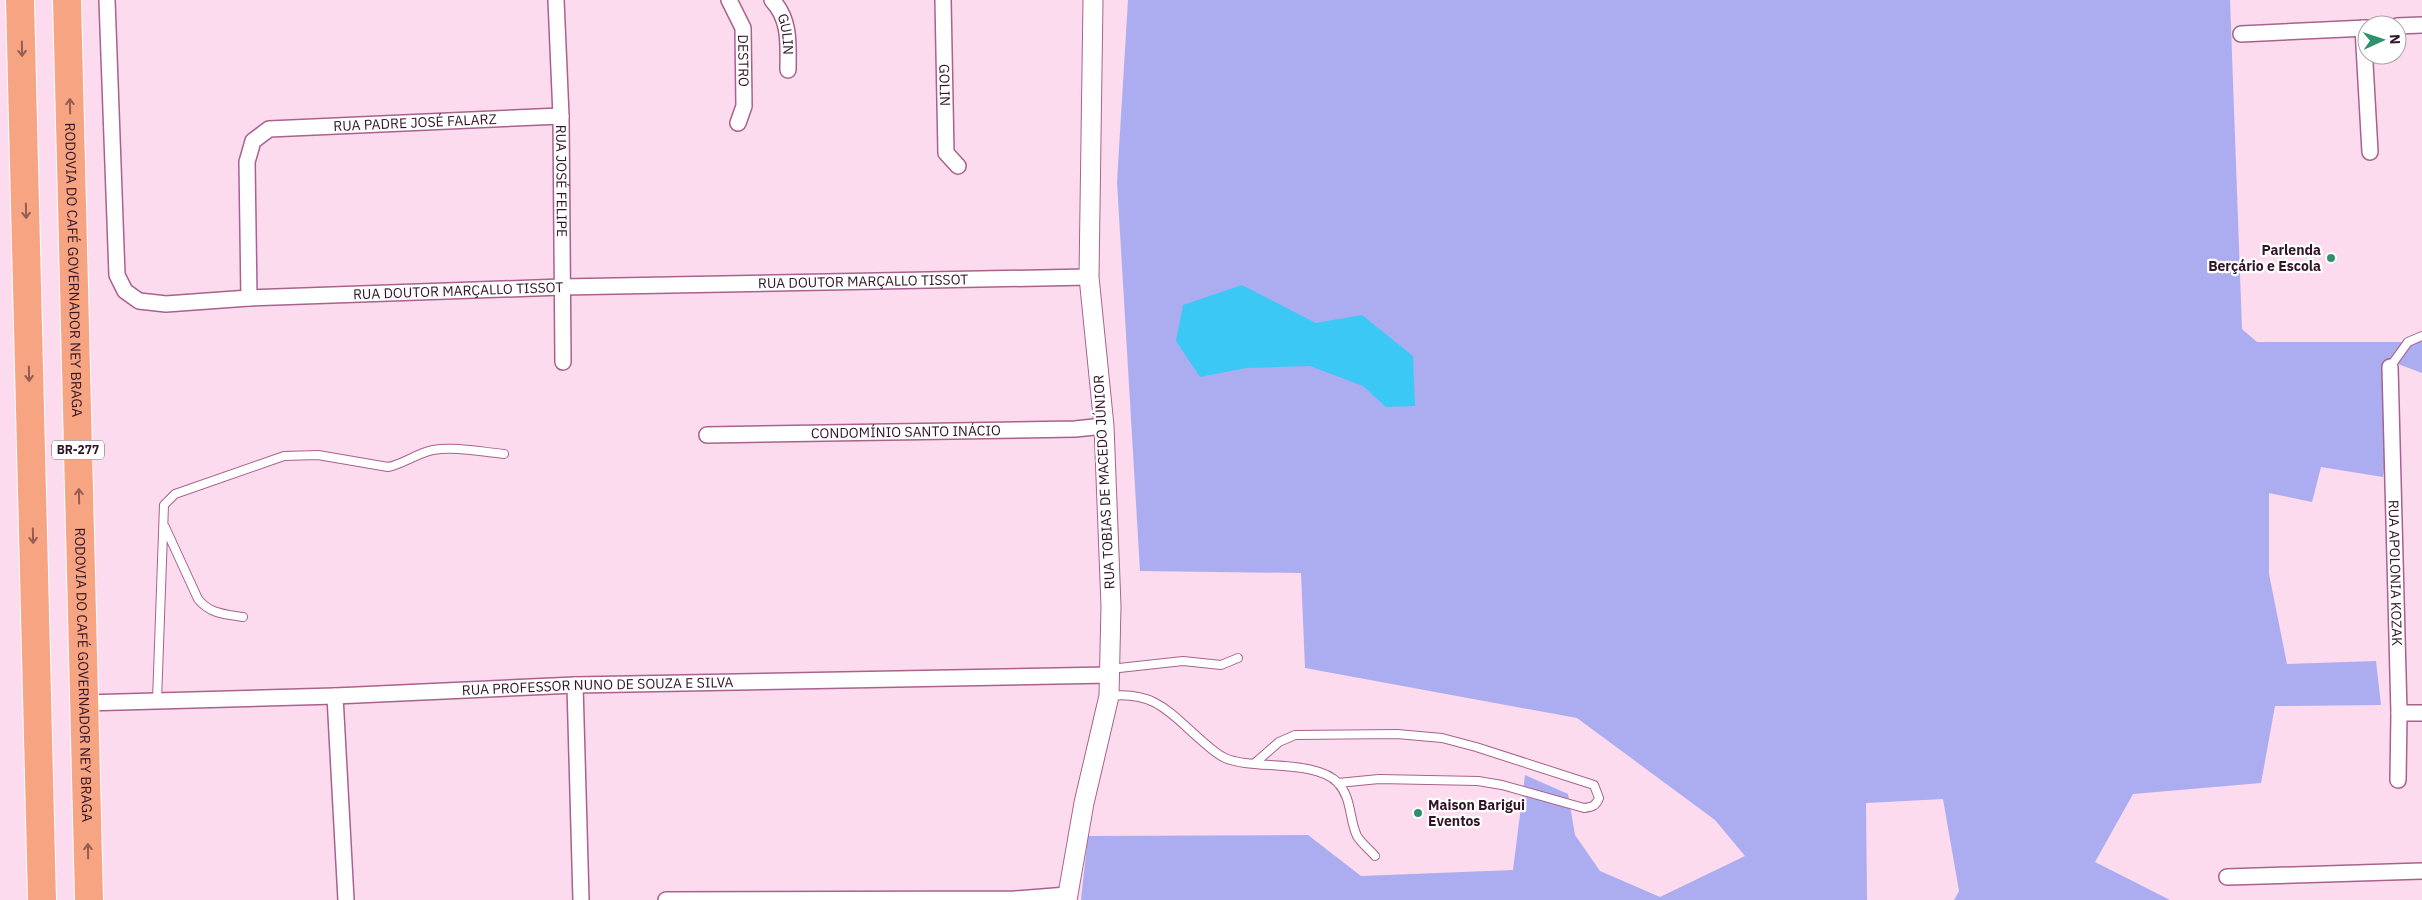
<svg xmlns="http://www.w3.org/2000/svg" width="2422" height="900" viewBox="0 0 2422 900" font-family="'IBM Plex Sans',sans-serif">
	<style>
		.forest { fill: #acacf1 }
		.water { fill: #3bc8f4 }
		.lines { fill: none; stroke-linecap: round; stroke-linejoin: round }
		.service-casing { stroke: #a9628d; stroke-width: 10 }
		.minor-casing { stroke: #a9628d; stroke-width: 18 }
		.tertiary-casing { stroke: #a9628d; stroke-width: 21 }
		.motorway-casing { stroke: #fff; stroke-width: 30 }
		.service { stroke: #fff; stroke-width: 8 }
		.minor { stroke: #fff; stroke-width: 15 }
		.tertiary { stroke: #fff; stroke-width: 19 }
		.motorway { stroke: #f6a481; stroke-width: 28 }
		.oneway { stroke: #945c54 }
		.poi-dot { fill: #2f916c; stroke: #fff; stroke-width: 2 }
		.labels { text-anchor: middle; stroke-width: 4.5; stroke-linejoin: round; paint-order: stroke }
		.shield { fill: #fff; stroke: #705b68; stroke-width: 1 }
		.shield-label { font-size: 12px; font-weight: bold; fill: #321527 }
		.street-label { font-size: 14px; fill: #321527; stroke: #fff }
		.poi-label { font-size: 14px; font-weight: bold; fill: #321527; stroke: #fff; text-anchor: end }
	</style>
	<rect width="100%" height="100%" fill="#fbdbed"/>
	<path class="forest" d="M1128 0H2230L2242 329 2257 342H2422V373L2398 364 2383 477 2321 467 2312 502 2269 493V574L2287 664 2376 661 2381 705 2275 706 2261 783 2133 794 2095 862 2170 900H1954L1959 891 1943 799 1866 803 1867 900H1081L1088 836 1308 835 1361 876 1513 870 1525 775 1568 794 1575 835 1600 871 1660 897 1745 856 1715 820 1577 718 1305 668 1301 573 1140 571 1117 182Z"/>
	<path class="water" d="M1242 285 1316 323 1362 315 1413 356 1415 406 1386 407 1363 386 1310 366 1246 368 1200 377 1176 341 1183 305Z"/>
	<g class="lines">
		<g class="service-casing">
			<path id="service" d="M2390 367 2408 342 2422 336
				M165 527 198 599C210 614 225 614 243 617
				M1110 669 1183 661 1221 665 1238 658
				M1110 696C1155 691 1170 713 1201 740 1208 746 1216 754 1225 758 1251 770 1317 759 1338 783 1352 798 1349 819 1357 836 1361 843 1370 850 1375 856
				M157 701 164 505 175 494 284 456 318 455 388 467C404 464 417 453 433 450 455 446 482 452 504 454
				M1256 762 1279 742 1295 735 1397 734 1442 738 1476 747 1594 785 1599 798C1596 806 1592 807 1584 808L1502 785 1478 781 1379 779 1338 783"/>
		</g>
		<g class="minor-casing">
			<g id="minor">
				<path id="s1" d="M107 0 117 275 125 291 139 301 166 304 249 298 562 287 1089 277"/>
				<path id="s2" d="M556 0 561 116 563 362"/>
				<path id="s3" d="M729 0 743 28 744 106 738 123"/>
				<path id="s4" d="M772 0C791 20 788 46 788 70"/>
				<path id="s5" d="M943 0 946 153 958 166"/>
				<path d="M2397 26 2422 25"/>
				<path d="M2363 28 2370 152"/>
				<path d="M2241 34 2367 28"/>
				<path id="s6" d="M249 298 247 162 253 141 269 129 561 116"/>
				<path id="s7" d="M2390 367 2399 713 2398 780"/>
				<path id="s8" d="M707 435 1075 429 1104 426"/>
				<path d="M575 685 581 900"/>
				<path d="M335 696 346 900"/>
				<path id="s9" d="M84 703 335 696 575 685 1110 675"/>
				<path d="M2399 713H2422"/>
				<path d="M2227 877 2422 871"/>
				<path d="M666 900 1015 899 1067 895"/>
			</g>
		</g>
		<g class="tertiary-casing">
			<path id="tertiary" d="M1067 900 1084 803 1109 696 1111 606 1104 426 1089 277 1093 0"/>
		</g>
		<g class="motorway-casing">
			<g id="motorway">
				<path d="M20 0 42 900"/>
				<path id="s10" d="M67 0 89 900"/>
			</g>
		</g>
		<use href="#service" class="service"/>
		<use href="#minor" class="minor"/>
		<use href="#tertiary" class="tertiary"/>
		<use href="#motorway" class="motorway"/>
	</g>
	<defs><path id="oneway-shaft" d="M-6 0H5M1.5-3L5.5 0L1.5 3" fill="none" stroke-width="1.6" stroke-linecap="round" stroke-linejoin="round" transform="scale(1.25)"/></defs>
	<g class="oneway">
		<use href="#oneway-shaft" transform="translate(22 49) rotate(89)"/>
		<use href="#oneway-shaft" transform="translate(70 106) rotate(-91)"/>
		<use href="#oneway-shaft" transform="translate(26 211) rotate(89)"/>
		<use href="#oneway-shaft" transform="translate(29 374) rotate(89)"/>
		<use href="#oneway-shaft" transform="translate(79 496) rotate(-91)"/>
		<use href="#oneway-shaft" transform="translate(33 536) rotate(89)"/>
		<use href="#oneway-shaft" transform="translate(88 851) rotate(-91)"/>
	</g>
	<g class="poi-dot">
		<circle cx="2331" cy="258" r="5"/>
		<circle cx="1418" cy="813" r="5"/>
	</g>
	<g class="labels">
		<rect class="shield" x="52" y="440.5" width="52" height="19" rx="4"/>
		<g class="shield-label">
			<text x="78" y="454">BR-277</text>
		</g>
		<g class="street-label">
			<text dy="5" stroke="none"><textPath href="#s4" startOffset="38">GULIN</textPath></text>
			<text dy="5" stroke="none"><textPath href="#s3" startOffset="64">DESTRO</textPath></text>
			<text dy="5" stroke="none"><textPath href="#s5" startOffset="85">GOLIN</textPath></text>
			<text dy="5" stroke="none"><textPath href="#s6" startOffset="324">RUA PADRE JOSÉ FALARZ</textPath></text>
			<text dy="5" stroke="none"><textPath href="#s2" startOffset="181">RUA JOSÉ FELIPE</textPath></text>
			<text dy="5" stroke="none"><textPath href="#s10" startOffset="270">RODOVIA DO CAFÉ GOVERNADOR NEY BRAGA</textPath></text>
			<text dy="5" stroke="none"><textPath href="#s1" startOffset="1035">RUA DOUTOR MARÇALLO TISSOT</textPath></text>
			<text dy="5" stroke="none"><textPath href="#s1" startOffset="630">RUA DOUTOR MARÇALLO TISSOT</textPath></text>
			<text dy="5" stroke="none"><textPath href="#s8" startOffset="199">CONDOMÍNIO SANTO INÁCIO</textPath></text>
			<text transform="translate(1104 482) rotate(-93)" y="5">RUA TOBIAS DE MACEDO JÚNIOR</text>
			<text dy="5" stroke="none"><textPath href="#s7" startOffset="206">RUA APOLONIA KOZAK</textPath></text>
			<text dy="5" stroke="none"><textPath href="#s10" startOffset="675">RODOVIA DO CAFÉ GOVERNADOR NEY BRAGA</textPath></text>
			<text dy="5" stroke="none"><textPath href="#s9" startOffset="514">RUA PROFESSOR NUNO DE SOUZA E SILVA</textPath></text>
		</g>
		<g class="poi-label">
			<text x="2321" y="255">Parlenda<tspan x="2321" dy="16">Berçário e Escola</tspan></text>
			<text x="1428" y="810" text-anchor="start">Maison Barigui<tspan x="1428" dy="16">Eventos</tspan></text>
		</g>
	</g>
	<g transform="translate(2382 40) rotate(87)"><circle r="24" fill="#ffffff" stroke="#ada1a9"/>
	<path d="M0-4L9 19L0 12L-9 19Z" fill="#2f916c"/>
	<text y="-8" font-size="14" font-weight="bold" text-anchor="middle" fill="#321527">N</text>
	</g>
</svg>
